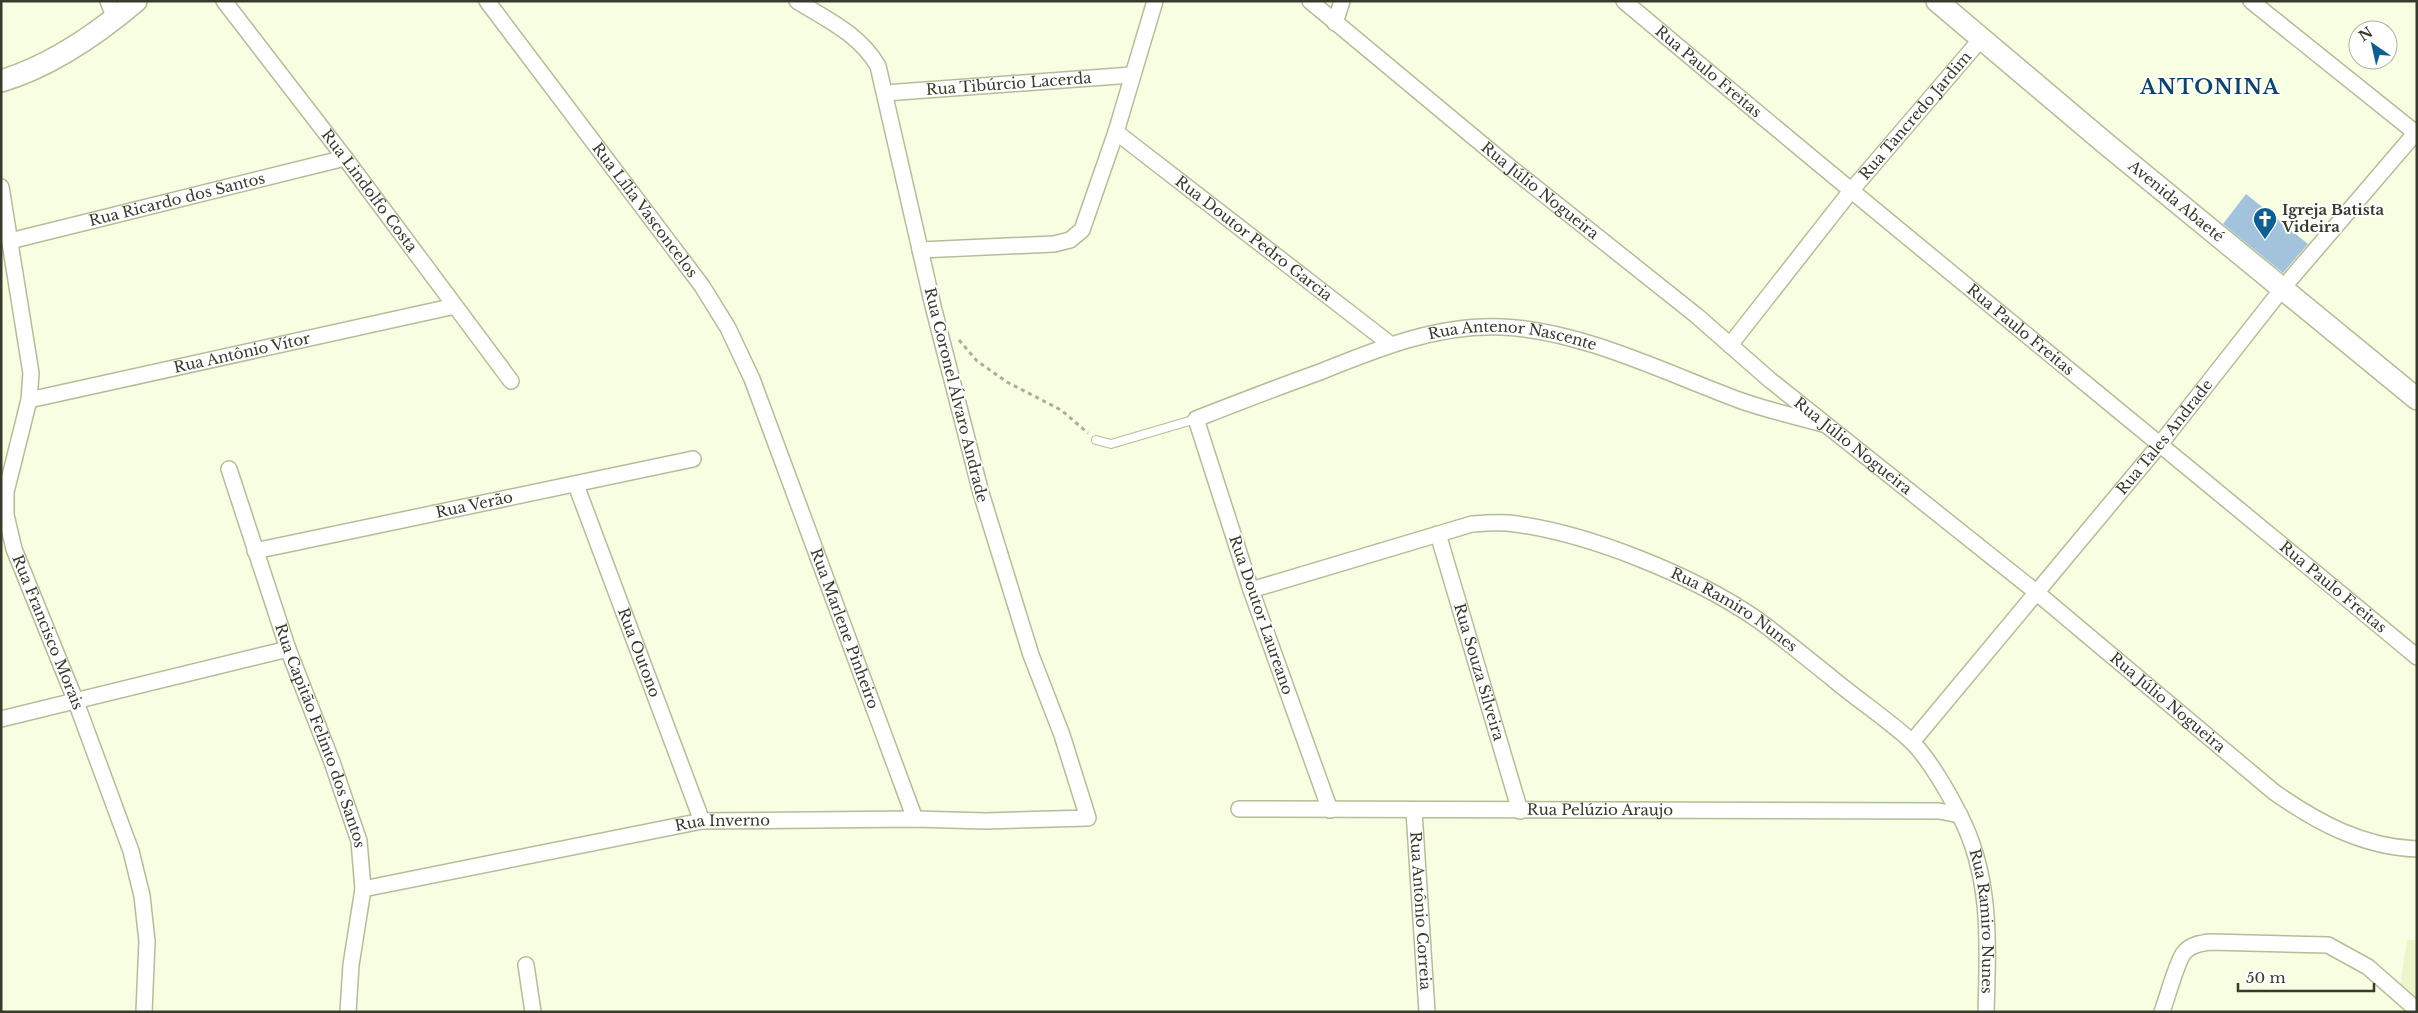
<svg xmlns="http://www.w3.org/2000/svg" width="2418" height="1013" viewBox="0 0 2418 1013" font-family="'Libre Baskerville',serif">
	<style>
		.built { fill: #ebf6ca }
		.building { fill: #a3c2dc }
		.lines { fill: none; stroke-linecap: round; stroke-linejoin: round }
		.lane-casing { stroke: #b4bd99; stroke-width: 10 }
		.street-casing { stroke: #b4bd99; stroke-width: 18 }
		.secondary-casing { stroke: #b4bd99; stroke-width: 24 }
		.path { stroke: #a9af98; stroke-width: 3; stroke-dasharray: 4 4; stroke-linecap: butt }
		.lane { stroke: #fff; stroke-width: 8 }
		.street { stroke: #fff; stroke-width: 15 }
		.secondary { stroke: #fff; stroke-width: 21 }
		.labels { text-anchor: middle; stroke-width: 4; stroke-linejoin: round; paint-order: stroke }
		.street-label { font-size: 15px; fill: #373b2c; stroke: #fff }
		.poi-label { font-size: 15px; font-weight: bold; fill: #373b2c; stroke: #fff; text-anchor: start }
		.district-label { font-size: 20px; font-weight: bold; letter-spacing: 1px; fill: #114367; stroke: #fff }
	</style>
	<rect width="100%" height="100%" fill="#f7fee1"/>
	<path class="built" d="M2407 940H2417V998L2400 986Z"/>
	<path class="building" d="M2246 194 2308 244 2283 273 2223 224Z"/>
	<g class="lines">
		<g class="lane-casing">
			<path id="lane" d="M1096 440 1111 444 1196 419"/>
		</g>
		<g class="street-casing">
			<g id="street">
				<path d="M108 1 115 19"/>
				<path id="s1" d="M224 1 345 158 511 381"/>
				<path id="s2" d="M487 1 702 286 728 328 752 379 915 819"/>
				<path id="s3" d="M1310 1 1506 164 1697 316 1770 380 2036 592 2274 792C2317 822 2362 847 2417 849"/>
				<path id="s4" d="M1624 1C1886 222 2153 437 2417 657"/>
				<path d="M2251 1 2417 134"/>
				<path d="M1335 23 1342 1"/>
				<path id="s5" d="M885 93 1132 75"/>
				<path id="s6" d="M1116 132 1390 344"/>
				<path id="s7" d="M1 187 31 373 29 400 6 492V515L14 549 76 702 131 851 142 896 147 941 144 1012"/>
				<path id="s8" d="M10 241 345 158"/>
				<path d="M920 250 1054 244 1070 240 1082 230 1116 132 1155 1"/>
				<path id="s9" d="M1730 345 1850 192 1981 39"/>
				<path id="s10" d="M29 400 455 306"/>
				<path id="s11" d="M229 469 288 649 332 762 359 841 363 889 351 965 348 1012"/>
				<path id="s12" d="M576 485 702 821"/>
				<path id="s13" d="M1438 534 1520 811"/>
				<path id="s14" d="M255 551 693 459"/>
				<path id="s15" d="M1251 590 1472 524C1484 523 1496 522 1508 523 1586 532 1693 575 1758 620 1784 639 1808 659 1833 679 1858 700 1887 719 1911 741 1927 756 1949 793 1959 814 1992 876 1988 944 1986 1012"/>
				<path d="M1 719 288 649"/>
				<path id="s16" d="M1912 742 2161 443 2282 289 2417 131"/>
				<path id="s17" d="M1239 809 1939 811 1960 815"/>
				<path id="s18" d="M1330 810 1251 590 1196 419C1237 403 1278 387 1320 372 1377 349 1438 324 1502 327 1580 330 1666 373 1739 400 1766 410 1795 416 1823 424"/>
				<path id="s19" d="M1414 811 1427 1012"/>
				<path id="s20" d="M363 889 702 821 915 819 986 821 1088 818 1062 735 1031 655 981 493 933 306 878 66C859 34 828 20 797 1"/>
				<path d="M526 965 533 1012"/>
				<path d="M2162 1012C2167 998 2176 965 2183 954 2189 945 2200 943 2211 942L2328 945 2368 967 2417 1010"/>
			</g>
		</g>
		<g class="secondary-casing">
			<g id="secondary">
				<path id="s21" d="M1937 1 2105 143 2417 399"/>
				<path d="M1 81C51 66 96 35 136 1"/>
			</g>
		</g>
		<path class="path" d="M959 340 977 361 1007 382 1061 410 1088 433"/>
		<use href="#lane" class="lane"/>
		<use href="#street" class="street"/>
		<use href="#secondary" class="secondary"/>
	</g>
	<defs>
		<g id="church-pin" transform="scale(1.25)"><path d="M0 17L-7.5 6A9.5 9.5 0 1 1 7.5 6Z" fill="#0f5e91" stroke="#fff"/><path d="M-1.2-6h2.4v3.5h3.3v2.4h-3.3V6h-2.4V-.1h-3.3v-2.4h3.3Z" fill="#fff"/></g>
	</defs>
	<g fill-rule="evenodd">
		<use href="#church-pin" x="2265" y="219"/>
	</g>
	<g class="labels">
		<g class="street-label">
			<text dy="5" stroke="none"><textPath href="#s4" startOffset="110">Rua Paulo Freitas</textPath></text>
			<text dy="5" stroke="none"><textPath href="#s5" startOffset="124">Rua Tibúrcio Lacerda</textPath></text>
			<text dy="5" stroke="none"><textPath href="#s9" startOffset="295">Rua Tancredo Jardim</textPath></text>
			<text dy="5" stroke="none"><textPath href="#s1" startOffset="239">Rua Lindolfo Costa</textPath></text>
			<text dy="5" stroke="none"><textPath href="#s3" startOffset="298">Rua Júlio Nogueira</textPath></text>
			<text dy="5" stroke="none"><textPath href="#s8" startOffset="172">Rua Ricardo dos Santos</textPath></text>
			<text dy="5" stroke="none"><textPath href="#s21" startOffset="312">Avenida Abaeté</textPath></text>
			<text dy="5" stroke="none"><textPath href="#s2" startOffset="262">Rua Lília Vasconcelos</textPath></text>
			<text dy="5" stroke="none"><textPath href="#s6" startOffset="174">Rua Doutor Pedro Garcia</textPath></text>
			<text dy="5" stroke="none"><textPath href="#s4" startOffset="515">Rua Paulo Freitas</textPath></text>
			<text dy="5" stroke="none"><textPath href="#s18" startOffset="746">Rua Antenor Nascente</textPath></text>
			<text dy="5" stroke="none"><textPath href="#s10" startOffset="218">Rua Antônio Vítor</textPath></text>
			<text transform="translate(956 395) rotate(76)" y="5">Rua Coronel Álvaro Andrade</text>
			<text dy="5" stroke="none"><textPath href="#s16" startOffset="396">Rua Tales Andrade</textPath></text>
			<text dy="5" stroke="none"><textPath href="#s3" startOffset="702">Rua Júlio Nogueira</textPath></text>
			<text dy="5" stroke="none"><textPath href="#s14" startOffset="224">Rua Verão</textPath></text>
			<text dy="5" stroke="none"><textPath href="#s4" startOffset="920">Rua Paulo Freitas</textPath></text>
			<text dy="5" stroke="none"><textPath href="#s15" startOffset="511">Rua Ramiro Nunes</textPath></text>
			<text transform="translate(1261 615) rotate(71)" y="5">Rua Doutor Laureano</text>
			<text dy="5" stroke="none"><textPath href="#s2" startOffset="729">Rua Marlene Pinheiro</textPath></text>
			<text dy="5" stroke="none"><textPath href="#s7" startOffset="458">Rua Francisco Morais</textPath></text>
			<text dy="5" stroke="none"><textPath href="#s12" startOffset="179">Rua Outono</textPath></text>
			<text dy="5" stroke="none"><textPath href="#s13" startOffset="144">Rua Souza Silveira</textPath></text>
			<text dy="5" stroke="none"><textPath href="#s3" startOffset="1108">Rua Júlio Nogueira</textPath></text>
			<text dy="5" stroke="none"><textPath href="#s11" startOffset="282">Rua Capitão Felinto dos Santos</textPath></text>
			<text dy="5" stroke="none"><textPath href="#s17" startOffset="361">Rua Pelúzio Araujo</textPath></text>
			<text dy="5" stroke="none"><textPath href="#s20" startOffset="366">Rua Inverno</textPath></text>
			<text dy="5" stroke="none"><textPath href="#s19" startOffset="100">Rua Antônio Correia</textPath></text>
			<text dy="5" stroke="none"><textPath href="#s15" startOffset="931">Rua Ramiro Nunes</textPath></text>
		</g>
		<g class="poi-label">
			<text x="2282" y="215">Igreja Batista<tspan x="2282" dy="17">Videira</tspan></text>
		</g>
		<g class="district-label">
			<text x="2210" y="94">ANTONINA</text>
		</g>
	</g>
	<rect width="2418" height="1013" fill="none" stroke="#373b2c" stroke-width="5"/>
	<g transform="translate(2373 45) rotate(326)"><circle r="24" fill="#ffffff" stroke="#afb1ab"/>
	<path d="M0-4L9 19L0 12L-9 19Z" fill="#0f5e91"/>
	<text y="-8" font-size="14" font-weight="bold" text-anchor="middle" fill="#373b2c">N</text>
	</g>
	<path d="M2238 983v8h136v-8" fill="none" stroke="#373b2c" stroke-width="2.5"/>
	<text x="2246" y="983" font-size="15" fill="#373b2c" stroke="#ffffff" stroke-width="4" paint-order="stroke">50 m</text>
</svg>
